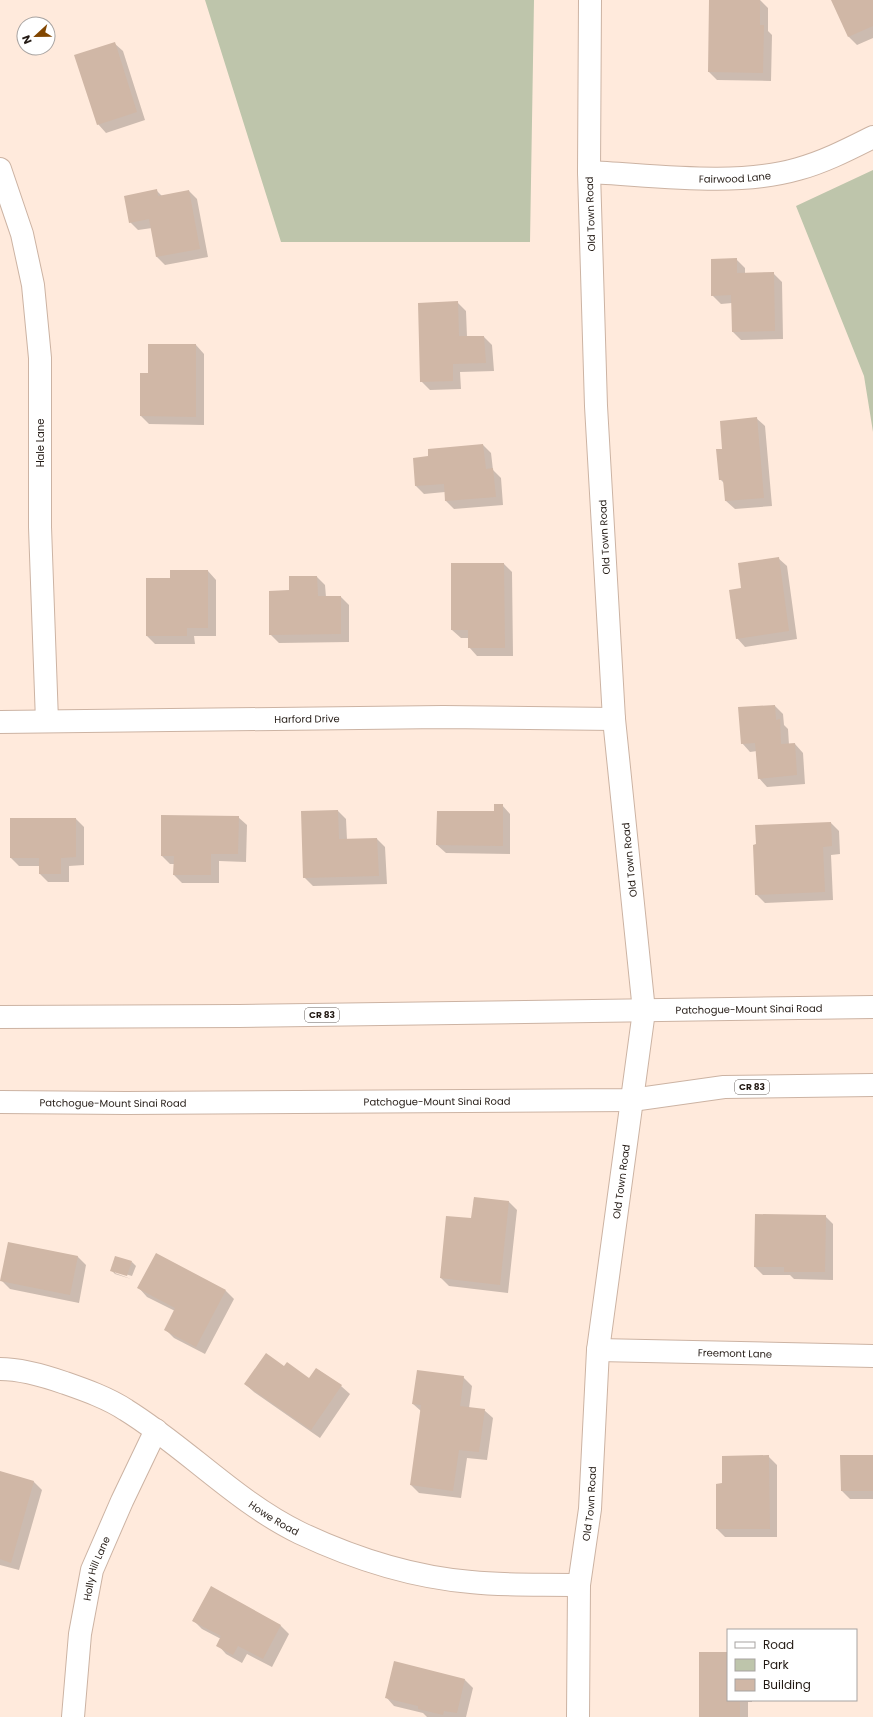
<svg xmlns="http://www.w3.org/2000/svg" width="873" height="1717" viewBox="0 0 873 1717" font-family="Poppins,sans-serif">
	<style>
		.green { fill: #bec5ab }
		.shadow { fill: #0003 }
		.building { fill: #d0b7a6 }
		.lines { fill: none; stroke-linecap: round; stroke-linejoin: round }
		.minor-casing { stroke: #ccb3a3; stroke-width: 24 }
		.secondary-casing { stroke: #ccb3a3; stroke-width: 24 }
		.trunk-casing { stroke: #ccb3a3; stroke-width: 24 }
		.minor { stroke: #fff; stroke-width: 22 }
		.secondary { stroke: #fff; stroke-width: 22 }
		.trunk { stroke: #fff; stroke-width: 22 }
		.labels { text-anchor: middle; stroke-width: 4; stroke-linejoin: round; paint-order: stroke }
		.shield { fill: #fff; stroke: #655f5a; stroke-width: 1 }
		.shield-label { font-size: 9px; font-weight: bold; fill: #231a14 }
		.street-label { font-size: 10px; fill: #231a14; stroke: #fff }
	</style>
	<rect width="100%" height="100%" fill="#ffeadc"/>
	<path class="green" d="M205 0H534L530 242H281Z
		M873 170V432L864 376 796 206Z"/>
	<path class="shadow" d="M710 0H760L768 8V31L772 35 771 81 717 80 709 72Z
		M832 0H873V38L857 45 849 37Z
		M114 43 123 51 145 120 106 133 98 124Z
		M157 191 162 196 189 191 197 199 208 257 165 265 157 257 152 228 138 230 130 222Z
		M736 259 745 268V274L773 273 782 282 783 339 741 340 733 332 732 303 721 304 712 295Z
		M457 302 466 311 467 337H484L492 345 494 371 460 372 461 389 430 390 421 381Z
		M196 345 204 354V425L149 424 141 416V374H149Z
		M756 418 765 426 772 506 735 509 726 501 725 484 720 479 723 449Z
		M483 445 491 453 493 470 501 478 503 505 454 509 446 501 445 492 424 494 416 486 429 457Z
		M778 558 787 566 797 639 745 647 737 638 742 589Z
		M504 564 512 572 513 656H477L469 647V638H461L452 630Z
		M208 571 216 580V636H194L195 644H155L147 636 171 579Z
		M317 577 325 585 326 597H341L349 605V642L279 643 270 634 290 591Z
		M775 706 783 714 784 725 788 729 789 745 795 744 803 753 805 784 767 787 759 778 757 751 750 752 742 743Z
		M502 805 510 814V854L446 853 437 845 495 812Z
		M338 811 346 819 347 840 377 839 385 847 387 884 313 886 304 877Z
		M238 817 247 825 246 862 219 861V883H182L174 875V864H170L162 856Z
		M76 819 84 827V865L69 866V882H48L40 874V866H19L11 858Z
		M831 823 839 831 840 854 831 855 833 900 765 903 756 894Z
		M474 1198 509 1202 517 1210 508 1293 449 1286 441 1278 472 1220Z
		M825 1216 833 1224V1280L794 1279 790 1275H763L755 1267Z
		M9 1243 78 1257 86 1265 79 1303 10 1289 2 1281Z
		M132 1262 136 1266 132 1276 115 1271V1273L131 1279 115 1274 111 1270Z
		M139 1288 226 1291 234 1299 205 1354 174 1338 166 1330 175 1311 147 1297Z
		M284 1367 310 1380 317 1369 341 1386 350 1394 320 1438 254 1392 245 1384Z
		M463 1377 472 1386 469 1408 484 1410 493 1418 487 1460 467 1458 461 1498 419 1493 411 1485 421 1411 413 1404Z
		M768 1456 777 1465V1537H725L717 1529V1485L723 1484Z
		M873 1456V1499H850L842 1491Z
		M0 1472 34 1482 42 1490 19 1570 0 1565Z
		M211 1588 281 1626 289 1634 272 1667 247 1654 242 1663 226 1654 218 1645 221 1639 202 1629 193 1620Z
		M728 1653V1700H752V1702H748V1717H700Z
		M465 1680 473 1688 466 1717H427L423 1713 394 1706 386 1697Z"/>
	<path class="building" d="M709 0H760V25H764L763 73 708 72Z
		M831 0H873V26L848 37Z
		M115 42 137 112 97 125 74 55Z
		M157 189 158 196 189 190 200 249 156 257 149 219 129 223 124 196Z
		M737 258V273L774 272 775 331 732 332 731 295 711 296V259Z
		M458 301 459 336H484L486 363 453 364V381L420 382 418 303Z
		M148 344H196V417L140 416V373H148Z
		M757 417 764 498 725 501 723 480H719L716 449H722L720 421Z
		M483 444 486 469 493 468 496 497 445 501 444 484 415 486 413 458 428 456V449Z
		M779 557 789 631 736 639 729 590 741 588 738 563Z
		M451 563H504L505 648H468V630H451Z
		M170 570H208V628H187V636H146V578H170Z
		M289 576H317L318 596H341V634L269 635V591L289 590Z
		M775 705 776 720 780 719 781 744 795 743 797 775 758 779 755 743 741 744 738 707Z
		M494 804H503V846L436 845 437 811H494Z
		M338 810 339 839 377 838 379 876 303 878 301 811Z
		M161 815 239 816 238 854H211V875H173L174 856H161Z
		M10 818H76V857L61 858V874H39V858H10Z
		M831 822 832 846 823 847 825 892 755 895 753 845 756 844 755 825Z
		M474 1197 509 1201 500 1285 440 1278 446 1216 471 1218Z
		M755 1214 826 1215 825 1272H784V1267H754Z
		M8 1242 78 1256 70 1295 0 1281Z
		M156 1253 226 1290 196 1347 164 1330 175 1308 137 1288Z
		M115 1256 132 1261 127 1276 110 1271Z
		M266 1353 284 1366 287 1362 309 1378 316 1368 342 1385 311 1430 244 1384Z
		M417 1370 464 1376 460 1406 485 1409 479 1452 459 1450 453 1491 410 1485 421 1405 412 1404Z
		M769 1455 770 1529H716V1484L722 1483V1456Z
		M840 1455H873V1491H841Z
		M0 1471 34 1481 11 1563 0 1559Z
		M211 1586 281 1625 263 1659 238 1646 233 1655 216 1646 221 1636 192 1621Z
		M699 1652H728V1700H740V1717H699Z
		M394 1661 465 1679 457 1713 444 1711 443 1715 418 1709V1706L385 1698Z"/>
	<g class="lines">
		<g class="minor-casing">
			<g id="minor">
				<path d="M0 169 22 234 33 285 40 358V527L47 721"/>
				<path id="s1" d="M589 172C653 175 736 187 798 169 824 162 849 149 873 137"/>
				<path id="s2" d="M0 722 443 717 614 719"/>
				<path id="s3" d="M598 1350 873 1356"/>
				<path id="s4" d="M0 1369C22 1369 45 1376 65 1383 85 1390 108 1398 126 1410 186 1447 236 1502 300 1533 353 1558 412 1577 471 1582 506 1586 543 1584 579 1585"/>
				<path id="s5" d="M73 1717 80 1634 92 1570 122 1501 156 1430"/>
			</g>
		</g>
		<g class="secondary-casing">
			<g id="secondary">
				<path id="s6" d="M578 1717 579 1585 590 1509 598 1350 644 1011 614 719 596 406 589 172 590 0"/>
			</g>
		</g>
		<g class="trunk-casing">
			<g id="trunk">
				<path id="s7" d="M0 1017 239 1016 873 1007"/>
				<path id="s8" d="M0 1102 126 1103 632 1100 724 1087 873 1085"/>
			</g>
		</g>
		<use href="#minor" class="minor"/>
		<use href="#secondary" class="secondary"/>
		<use href="#trunk" class="trunk"/>
	</g>
	<g class="labels">
		<g class="shield">
			<rect x="305" y="1008" width="34" height="14" rx="3"/>
			<rect x="735" y="1080" width="34" height="14" rx="3"/>
		</g>
		<g class="shield-label">
			<text x="322" y="1018">CR 83</text>
			<text x="752" y="1090">CR 83</text>
		</g>
		<g class="street-label">
			<text dy="4" stroke="none"><textPath href="#s1" startOffset="146">Fairwood Lane</textPath></text>
			<text transform="translate(590 214) rotate(-92)" y="4">Old Town Road</text>
			<text transform="translate(40 443) rotate(-90)" y="4">Hale Lane</text>
			<text transform="translate(604 537) rotate(-93)" y="4">Old Town Road</text>
			<text dy="4" stroke="none"><textPath href="#s2" startOffset="307">Harford Drive</textPath></text>
			<text transform="translate(629 860) rotate(-96)" y="4">Old Town Road</text>
			<text dy="4" stroke="none"><textPath href="#s7" startOffset="749">Patchogue-Mount Sinai Road</textPath></text>
			<text dy="4" stroke="none"><textPath href="#s8" startOffset="437">Patchogue-Mount Sinai Road</textPath></text>
			<text dy="4" stroke="none"><textPath href="#s8" startOffset="113">Patchogue-Mount Sinai Road</textPath></text>
			<text dy="4" stroke="none"><textPath href="#s6" startOffset="538">Old Town Road</textPath></text>
			<text dy="4" stroke="none"><textPath href="#s3" startOffset="137">Freemont Lane</textPath></text>
			<text dy="4" stroke="none"><textPath href="#s6" startOffset="214">Old Town Road</textPath></text>
			<text dy="4" stroke="none"><textPath href="#s4" startOffset="317">Howe Road</textPath></text>
			<text dy="4" stroke="none"><textPath href="#s5" startOffset="151">Holly Hill Lane</textPath></text>
		</g>
	</g>
	<rect x="727" y="1629" width="130" height="72" fill="#ffffff" stroke="#a7a3a1"/>
	<rect x="735" y="1642" width="20" height="6" fill="#ffffff" stroke="#a7a3a1"/>
	<text x="763" y="1649" font-size="12" fill="#231a14">Road</text>
	<rect x="735" y="1659" width="20" height="12" fill="#bec5ab" stroke="#a7a3a1"/>
	<text x="763" y="1669" font-size="12" fill="#231a14">Park</text>
	<rect x="735" y="1679" width="20" height="12" fill="#d0b7a6" stroke="#a7a3a1"/>
	<text x="763" y="1689" font-size="12" fill="#231a14">Building</text>
	<g transform="translate(36 36) rotate(248)"><circle r="19" fill="#ffffff" stroke="#a7a3a1"/>
	<path d="M0-3L7 15L0 10L-7 15Z" fill="#814600"/>
	<text y="-6" font-size="11" font-weight="bold" text-anchor="middle" fill="#231a14">N</text>
	</g>
</svg>
